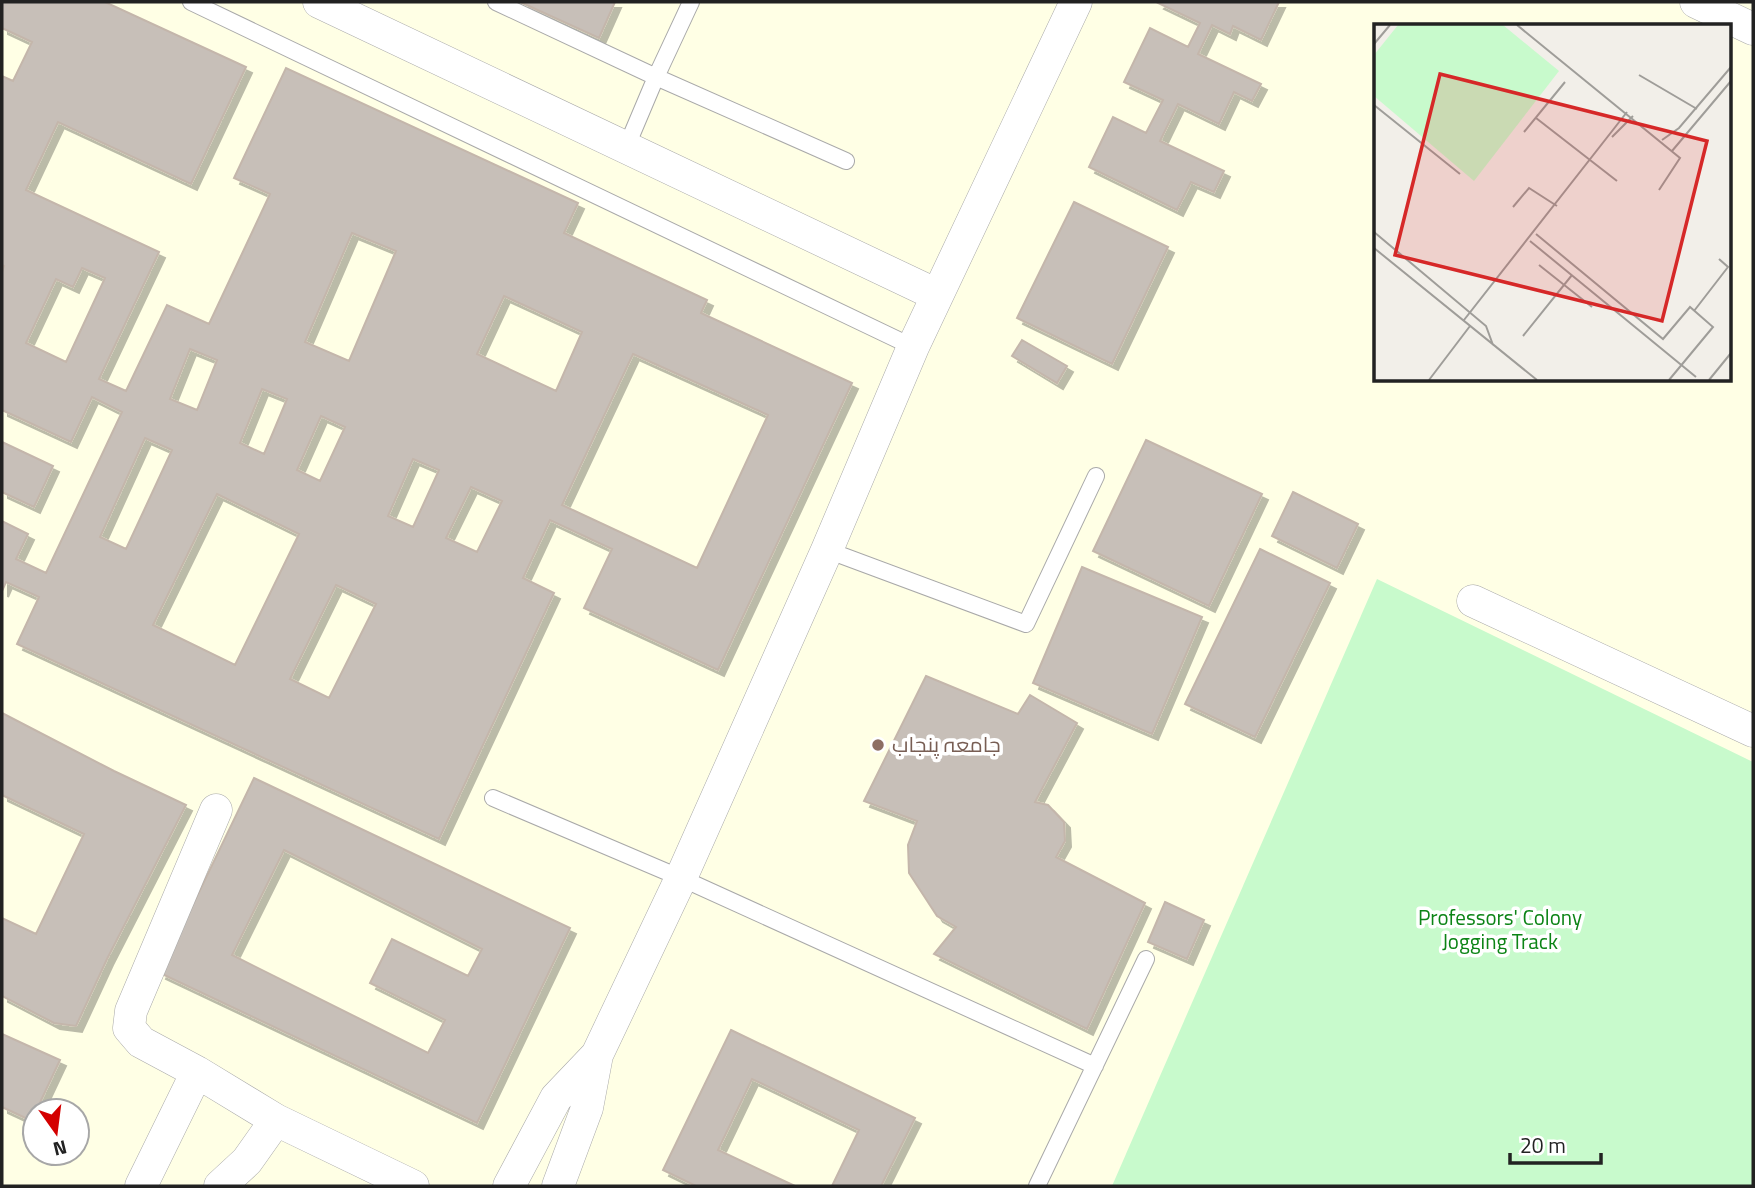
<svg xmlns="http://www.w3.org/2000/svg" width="1755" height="1188" viewBox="0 0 1755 1188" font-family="'Titillium Web',Cairo,sans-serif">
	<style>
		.education { fill: #ffffe5; fill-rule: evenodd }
		.park { fill: #c8facc }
		.building { fill: #c7bfb8; stroke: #c4b6ab; stroke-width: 2; fill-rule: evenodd; filter: url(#shadow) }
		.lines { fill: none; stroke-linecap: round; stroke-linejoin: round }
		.service-casing { stroke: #a9a9a9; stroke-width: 18 }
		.minor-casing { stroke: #a9a9a9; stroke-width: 33 }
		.service { stroke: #fff; stroke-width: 16 }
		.minor { stroke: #fff; stroke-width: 32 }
		.education-dot { fill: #8d6e63; stroke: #fff; stroke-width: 2.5 }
		.labels { text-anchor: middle; stroke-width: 7; stroke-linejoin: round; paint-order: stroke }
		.education-label { font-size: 21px; fill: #785e54; stroke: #fff; text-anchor: start }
		.park-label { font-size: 21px; fill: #0c8416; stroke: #fff }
		.inset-road { fill: none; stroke: #9f9d99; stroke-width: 2 }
		.view { fill: #d62828; fill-opacity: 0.15; stroke: #d62828; stroke-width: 3.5 }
		.inset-edge { fill: none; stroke: #222; stroke-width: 3.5 }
	</style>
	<defs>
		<filter id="shadow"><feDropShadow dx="6" dy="6" stdDeviation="0" flood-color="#0004"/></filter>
	</defs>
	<rect width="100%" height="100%" fill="#f2efe9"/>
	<path class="education" d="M2 2H1753V1186H2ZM1375 26H1729V380H1375ZM35 1111H77V1153H35Z"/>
	<path class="park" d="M1377 579 1753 762V1186H1112Z"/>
	<path class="building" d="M2 2H105L246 67 191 184 58 122 26 190 159 252 99 379 126 391 167 305 209 324 270 194 234 178 286 68 578 203 564 233 707 300 701 313 852 383 718 670 584 608 612 549 550 520 523 578 554 593 439 839 17 644 39 597 6 582 2 591V521L28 534 16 559 46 573 122 412 92 397 71 442 2 410V272L4 266 2 265V76L13 81 32 42 2 28ZM352 233 396 251 349 361 305 342ZM82 268 105 278 66 362 26 343 56 279 73 287ZM504 296 582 332 556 391 477 354ZM190 349 217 360 197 410 170 399ZM633 354 768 415 697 568 562 505ZM262 389 287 399 264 454 240 443ZM321 416 345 427 320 481 297 470ZM145 438 172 450 126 549 100 537ZM413 459 439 470 413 527 388 516ZM471 487 502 501 477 552 446 538ZM217 494 299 534 235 665 153 625ZM336 585 376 604 329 698 290 679Z
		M520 2H615L599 38Z
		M1159 2H1279L1261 40 1233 26 1230 34 1212 25 1198 54 1261 84 1252 101 1234 92 1219 124 1178 104 1160 141 1224 171 1214 192 1191 182 1177 210 1089 167 1113 117 1146 133 1163 100 1124 82 1150 28 1188 47 1200 23 1158 3Z
		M1074 202 1168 247 1112 364 1017 318Z
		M1022 340 1067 366 1057 383 1012 356Z
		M1146 440 1262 494 1209 606 1093 551Z
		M2 442 53 466 34 507 2 492Z
		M1293 492 1358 524 1337 568 1272 536Z
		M1260 549 1330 583 1255 737 1185 704Z
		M1082 567 1202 617 1152 734 1033 683Z
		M926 676 1018 714 1030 695 1077 723 1035 802 1048 805 1064 822 1065 841 1056 857 1145 903 1087 1029 934 954 956 927 937 916 909 873 908 845 917 821 864 801Z
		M2 713 114 771 186 805 107 959 76 1026 54 1023 2 996V918L36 934 84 834 2 795Z
		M254 778 570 928 477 1123 160 973ZM284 850 482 949 468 976 392 939 370 983 445 1020 428 1053 232 955Z
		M1165 902 1204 920 1187 959 1148 942Z
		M731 1030 915 1118 881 1186H832L859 1130 752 1079 718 1150 795 1186H696L663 1170Z
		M2 1034 60 1060 36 1111H35L32 1121 2 1107Z"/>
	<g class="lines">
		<g class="service-casing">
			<path id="service" d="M191 2 913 347
				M496 2 656 77 846 161
				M626 148 656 77 691 2
				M827 550 1026 624 1096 476
				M493 798 681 878 1095 1066
				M1037 1186 1146 959"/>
		</g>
		<g class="minor-casing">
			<path id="minor" d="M319 2 937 295
				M1696 2 1753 29
				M1473 601 1753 731
				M216 810 131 1011 129 1028 141 1042 197 1072 276 1120 413 1186
				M141 1186 197 1072
				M220 1186 247 1161 276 1120
				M509 1186 556 1098 597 1055
				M558 1186 587 1108 597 1055 681 878 827 550 913 347 1076 2"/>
		</g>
		<use href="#service" class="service"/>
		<use href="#minor" class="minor"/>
	</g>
	<circle class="education-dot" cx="878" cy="745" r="7"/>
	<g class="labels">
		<g class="education-label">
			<text x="892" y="752">جامعہ پنجاب</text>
		</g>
		<g class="park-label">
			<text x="1500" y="925">Professors' Colony<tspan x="1500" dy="24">Jogging Track</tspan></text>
		</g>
	</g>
	<g transform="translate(1374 24)">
		<rect width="357" height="357" fill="#f2efe9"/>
		<path d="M24 1H129L185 47 100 157 0 72V31Z" fill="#c8facc"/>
		<path class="inset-road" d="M143 1 306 134 285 166M0 20 16 1M265 51 323 85M0 81 86 150M162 94 243 157M150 108 191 58M238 113 259 92M288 116 305 104 357 43M298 127 357 57M139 183 155 164 183 182M0 208 112 302 119 321M162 210 289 315 316 283 339 303 295 356M156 217 322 353M0 224 163 356M165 241 218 283M320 287 354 243 345 235M90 296 253 88M149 312 198 251M55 356 96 302M335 356 357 329"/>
		<path class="view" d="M66 50 333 117 288 297 21 231Z"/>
		<rect width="357" height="357" class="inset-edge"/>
	</g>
	<rect width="1755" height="1188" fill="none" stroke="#222222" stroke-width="7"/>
	<g transform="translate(56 1132) rotate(166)"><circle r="33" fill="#ffffff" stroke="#a7a7a7" stroke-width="2"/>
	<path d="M0-5L12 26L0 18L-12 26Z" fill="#d40000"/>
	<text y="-10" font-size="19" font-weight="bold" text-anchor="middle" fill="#222222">N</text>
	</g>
	<path d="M1510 1153v10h91v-10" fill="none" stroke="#222222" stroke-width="3.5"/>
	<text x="1520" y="1153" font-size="21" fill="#222222" stroke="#ffffff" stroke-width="5" paint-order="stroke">20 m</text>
</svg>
